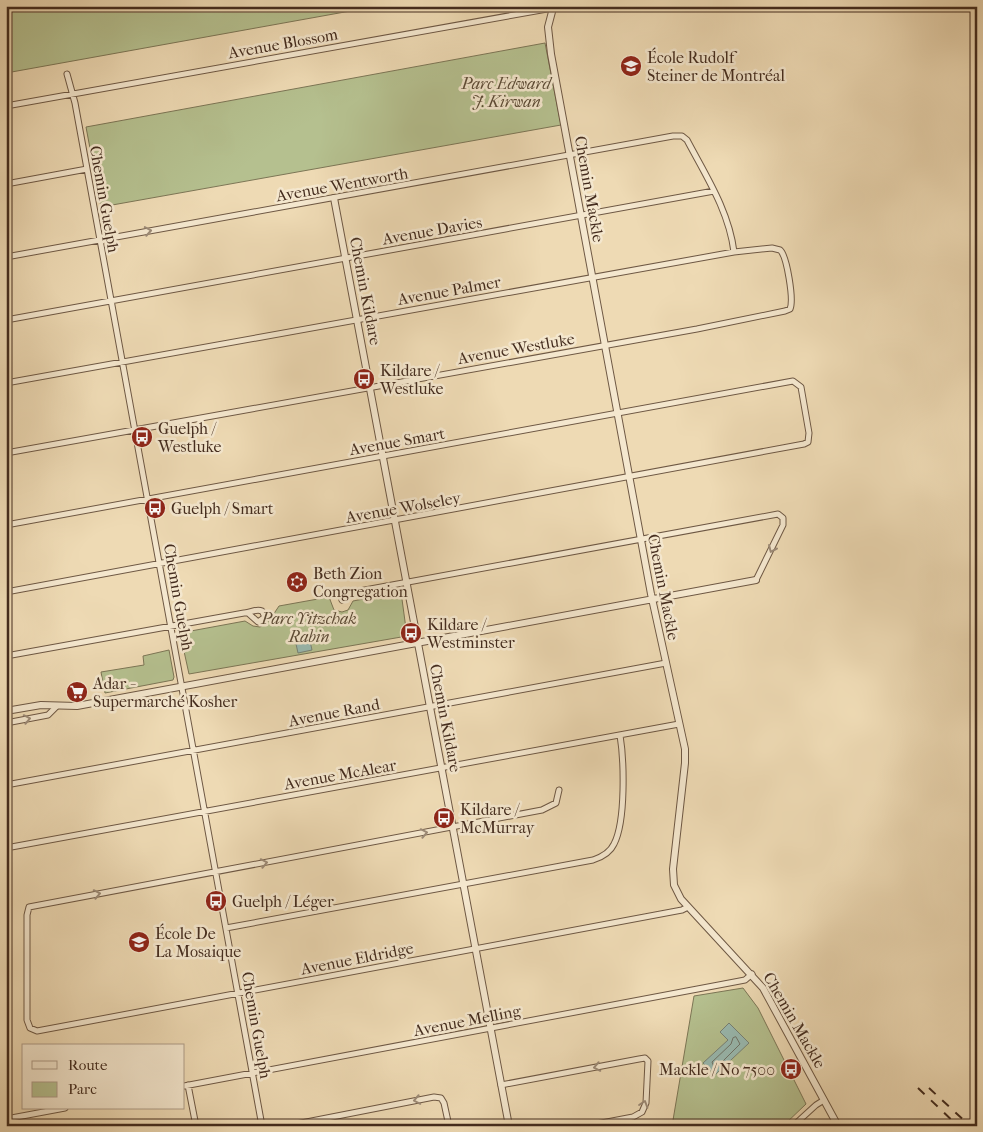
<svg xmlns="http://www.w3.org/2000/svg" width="983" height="1132" viewBox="0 0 983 1132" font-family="'IM FELL French Canon',serif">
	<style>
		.green { fill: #b5c08f; stroke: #7c7656 }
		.water { fill: #99bab1; stroke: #778176 }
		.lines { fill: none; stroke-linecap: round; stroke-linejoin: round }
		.shore { stroke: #6e7368; stroke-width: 1 }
		.minor-casing { stroke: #6e5844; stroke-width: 7 }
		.tertiary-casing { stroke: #6e5844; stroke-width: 8 }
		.minor { stroke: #f4e7ce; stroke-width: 5 }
		.tertiary { stroke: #f4e7ce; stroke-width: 6 }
		.rail { stroke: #442c1e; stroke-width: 2; stroke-dasharray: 9 9; stroke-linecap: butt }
		.oneway { stroke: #9c8a76 }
		.labels { text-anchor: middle; stroke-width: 5; stroke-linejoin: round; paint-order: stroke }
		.street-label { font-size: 16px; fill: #442c1e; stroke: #f4e7ce }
		.poi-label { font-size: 16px; fill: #442c1e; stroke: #f4e7ce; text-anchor: start }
		.park-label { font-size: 16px; font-style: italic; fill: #5b4a35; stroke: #f4e7ce }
	</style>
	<rect width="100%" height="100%" fill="#eedab4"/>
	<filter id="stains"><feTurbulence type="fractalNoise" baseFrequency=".004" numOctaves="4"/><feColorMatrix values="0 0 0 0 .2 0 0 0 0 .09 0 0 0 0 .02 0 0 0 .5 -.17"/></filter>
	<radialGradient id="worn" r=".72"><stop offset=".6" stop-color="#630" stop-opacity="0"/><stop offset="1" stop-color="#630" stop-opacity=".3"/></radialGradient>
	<path class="green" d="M6 6H378L6 73Z
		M545 43 561 125 101 207 86 127Z
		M401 592 407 636 189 674 180 633 245 621 253 626 260 627 269 621 279 606 329 597 334 610 342 612 348 610 353 601Z
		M169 650 174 677 173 680 105 693 101 672 144 665 143 656Z
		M743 988 758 1008 806 1104 783 1126H672L694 996Z"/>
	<path class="water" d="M310 641 312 650 298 653 296 644Z
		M729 1023 749 1043 715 1075 703 1063 728 1040 720 1032Z"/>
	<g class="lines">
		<path class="shore" d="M736 1037 740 1044 717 1067H714L712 1062 731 1044 733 1038Z"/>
		<g class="minor-casing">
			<path id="minor" d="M67 74 75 103 262 1126
				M6 106 564 6
				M6 184 87 169
				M6 257 673 136H682L687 140C706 176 729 211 734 252
				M6 320 714 191
				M6 383 734 252 772 248 780 250C787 256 794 300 790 309L785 311 697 329 6 453
				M6 525 793 381 801 387 809 433 808 442 804 444 6 592
				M342 600 354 592 778 514 783 518V525L756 580
				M6 656 244 613C251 613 256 608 262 611L265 617 258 622 249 614
				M6 723 48 715 57 706
				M6 785 666 663
				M559 790 556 803 542 810 29 907 27 915V1020L30 1028 37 1031 682 910 688 907
				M6 848 679 724
				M226 928 593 860C602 857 610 853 614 844 626 821 624 760 620 735
				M188 1085 196 1126
				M501 1085 639 1059 645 1058 648 1061 646 1103 642 1112 633 1117 586 1126
				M184 1086 724 984 745 980 752 974
				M6 1119 65 1108
				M286 1126 434 1097 441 1098 444 1103 449 1126
				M793 1126 816 1105 824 1100"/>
		</g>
		<g class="tertiary-casing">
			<path id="tertiary" d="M553 8 548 27 551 54 651 594 685 749V763L673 869 674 885 681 899 763 988 838 1126
				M334 198 509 1126
				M6 711 41 705 77 706 756 580"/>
		</g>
		<use href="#minor" class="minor"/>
		<use href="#tertiary" class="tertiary"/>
		<path class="rail" d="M918 1088 958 1126
			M929 1088 970 1126"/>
	</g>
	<defs><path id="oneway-chevron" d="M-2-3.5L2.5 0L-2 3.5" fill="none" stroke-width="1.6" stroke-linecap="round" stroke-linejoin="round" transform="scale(1.25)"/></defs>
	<g class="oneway">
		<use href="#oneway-chevron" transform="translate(148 231) rotate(-10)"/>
		<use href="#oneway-chevron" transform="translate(772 549) rotate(114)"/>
		<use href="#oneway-chevron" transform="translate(27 719) rotate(-11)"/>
		<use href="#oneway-chevron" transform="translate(424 833) rotate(-11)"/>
		<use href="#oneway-chevron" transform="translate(264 863) rotate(-11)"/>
		<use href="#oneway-chevron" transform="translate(97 894) rotate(-11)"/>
		<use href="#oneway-chevron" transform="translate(597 1067) rotate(169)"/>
		<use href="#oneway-chevron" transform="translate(417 1100) rotate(169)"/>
		<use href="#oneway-chevron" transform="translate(644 1104) rotate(-72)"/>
	</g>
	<defs>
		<g id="school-disc" transform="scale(1.125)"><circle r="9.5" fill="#8f2418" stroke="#f4e7ce"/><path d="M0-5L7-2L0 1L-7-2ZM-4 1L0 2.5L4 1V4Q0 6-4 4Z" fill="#fff"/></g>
		<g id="bus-disc" transform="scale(1.125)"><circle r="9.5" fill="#8f2418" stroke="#f4e7ce"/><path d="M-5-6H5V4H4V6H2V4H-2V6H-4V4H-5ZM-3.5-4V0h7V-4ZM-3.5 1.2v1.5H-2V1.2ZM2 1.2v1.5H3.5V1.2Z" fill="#fff"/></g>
		<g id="synagogue-disc" transform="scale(1.125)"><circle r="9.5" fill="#8f2418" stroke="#f4e7ce"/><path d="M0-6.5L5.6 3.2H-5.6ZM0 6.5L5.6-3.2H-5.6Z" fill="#fff"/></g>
		<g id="supermarket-disc" transform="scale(1.125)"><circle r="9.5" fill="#8f2418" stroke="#f4e7ce"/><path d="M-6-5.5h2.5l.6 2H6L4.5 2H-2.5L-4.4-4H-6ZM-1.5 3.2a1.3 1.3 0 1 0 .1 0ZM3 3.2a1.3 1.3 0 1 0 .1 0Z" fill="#fff"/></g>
	</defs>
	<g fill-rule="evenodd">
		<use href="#school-disc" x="631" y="66"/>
		<use href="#bus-disc" x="364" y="379"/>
		<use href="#bus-disc" x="142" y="437"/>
		<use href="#bus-disc" x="155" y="508"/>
		<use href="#synagogue-disc" x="297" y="582"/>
		<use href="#bus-disc" x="411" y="633"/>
		<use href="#supermarket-disc" x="77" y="692"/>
		<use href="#bus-disc" x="444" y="818"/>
		<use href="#bus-disc" x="216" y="901"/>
		<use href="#school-disc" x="139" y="942"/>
		<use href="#bus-disc" x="791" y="1069"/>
	</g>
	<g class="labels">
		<g class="street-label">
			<text transform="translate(283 43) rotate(-10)" y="6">Avenue Blossom</text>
			<text transform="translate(342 184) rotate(-10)" y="6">Avenue Wentworth</text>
			<text transform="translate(590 189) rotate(80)" y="6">Chemin Mackle</text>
			<text transform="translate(105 199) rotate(80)" y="6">Chemin Guelph</text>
			<text transform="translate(432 230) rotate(-10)" y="6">Avenue Davies</text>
			<text transform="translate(449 290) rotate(-10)" y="6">Avenue Palmer</text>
			<text transform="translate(366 291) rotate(79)" y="6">Chemin Kildare</text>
			<text transform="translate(516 348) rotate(-10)" y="6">Avenue Westluke</text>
			<text transform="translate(397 441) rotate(-10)" y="6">Avenue Smart</text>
			<text transform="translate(403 507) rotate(-10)" y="6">Avenue Wolseley</text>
			<text transform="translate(664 587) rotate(79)" y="6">Chemin Mackle</text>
			<text transform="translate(179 597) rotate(80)" y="6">Chemin Guelph</text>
			<text transform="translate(334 712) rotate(-11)" y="6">Avenue Rand</text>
			<text transform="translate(446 718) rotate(79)" y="6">Chemin Kildare</text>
			<text transform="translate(340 774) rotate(-10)" y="6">Avenue McAlear</text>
			<text transform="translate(357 958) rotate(-11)" y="6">Avenue Eldridge</text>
			<text transform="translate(467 1020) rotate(-11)" y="6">Avenue Melling</text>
			<text transform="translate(795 1020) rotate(60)" y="6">Chemin Mackle</text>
			<text transform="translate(257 1025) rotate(80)" y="6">Chemin Guelph</text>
		</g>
		<g class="poi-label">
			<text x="647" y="63">École Rudolf<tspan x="647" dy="18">Steiner de Montréal</tspan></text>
			<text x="380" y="376">Kildare /<tspan x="380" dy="18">Westluke</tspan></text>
			<text x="158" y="434">Guelph /<tspan x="158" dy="18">Westluke</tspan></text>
			<text x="171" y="514">Guelph / Smart</text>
			<text x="313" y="579">Beth Zion<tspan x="313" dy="18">Congregation</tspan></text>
			<text x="427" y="630">Kildare /<tspan x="427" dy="18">Westminster</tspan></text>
			<text x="93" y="689">Adar -<tspan x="93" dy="18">Supermarché Kosher</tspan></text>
			<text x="460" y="815">Kildare /<tspan x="460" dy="18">McMurray</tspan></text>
			<text x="232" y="907">Guelph / Léger</text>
			<text x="155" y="939">École De<tspan x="155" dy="18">La Mosaique</tspan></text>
			<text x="775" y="1075" text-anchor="end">Mackle / No 7500</text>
		</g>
		<g class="park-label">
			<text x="506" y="89">Parc Edward<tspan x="506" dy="18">J. Kirwan</tspan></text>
			<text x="309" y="624">Parc Yitzchak<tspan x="309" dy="18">Rabin</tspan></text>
		</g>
	</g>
	<rect width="983" height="1132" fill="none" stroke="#eedab4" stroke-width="25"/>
	<rect x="8" y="8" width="968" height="1117" fill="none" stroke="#442c1e" stroke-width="2.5"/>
	<rect x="12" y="12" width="958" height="1107" fill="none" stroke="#442c1e"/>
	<rect x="22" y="1044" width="162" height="65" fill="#f4e7ce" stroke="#ae9c88"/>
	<rect x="32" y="1061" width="25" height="8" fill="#f4e7ce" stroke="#ae9c88"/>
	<text x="68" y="1070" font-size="15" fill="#442c1e">Route</text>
	<rect x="32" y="1082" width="25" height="15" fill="#b5c08f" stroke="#ae9c88"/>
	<text x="68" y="1094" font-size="15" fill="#442c1e">Parc</text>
	<rect width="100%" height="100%" filter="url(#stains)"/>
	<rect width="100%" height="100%" fill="url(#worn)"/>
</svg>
